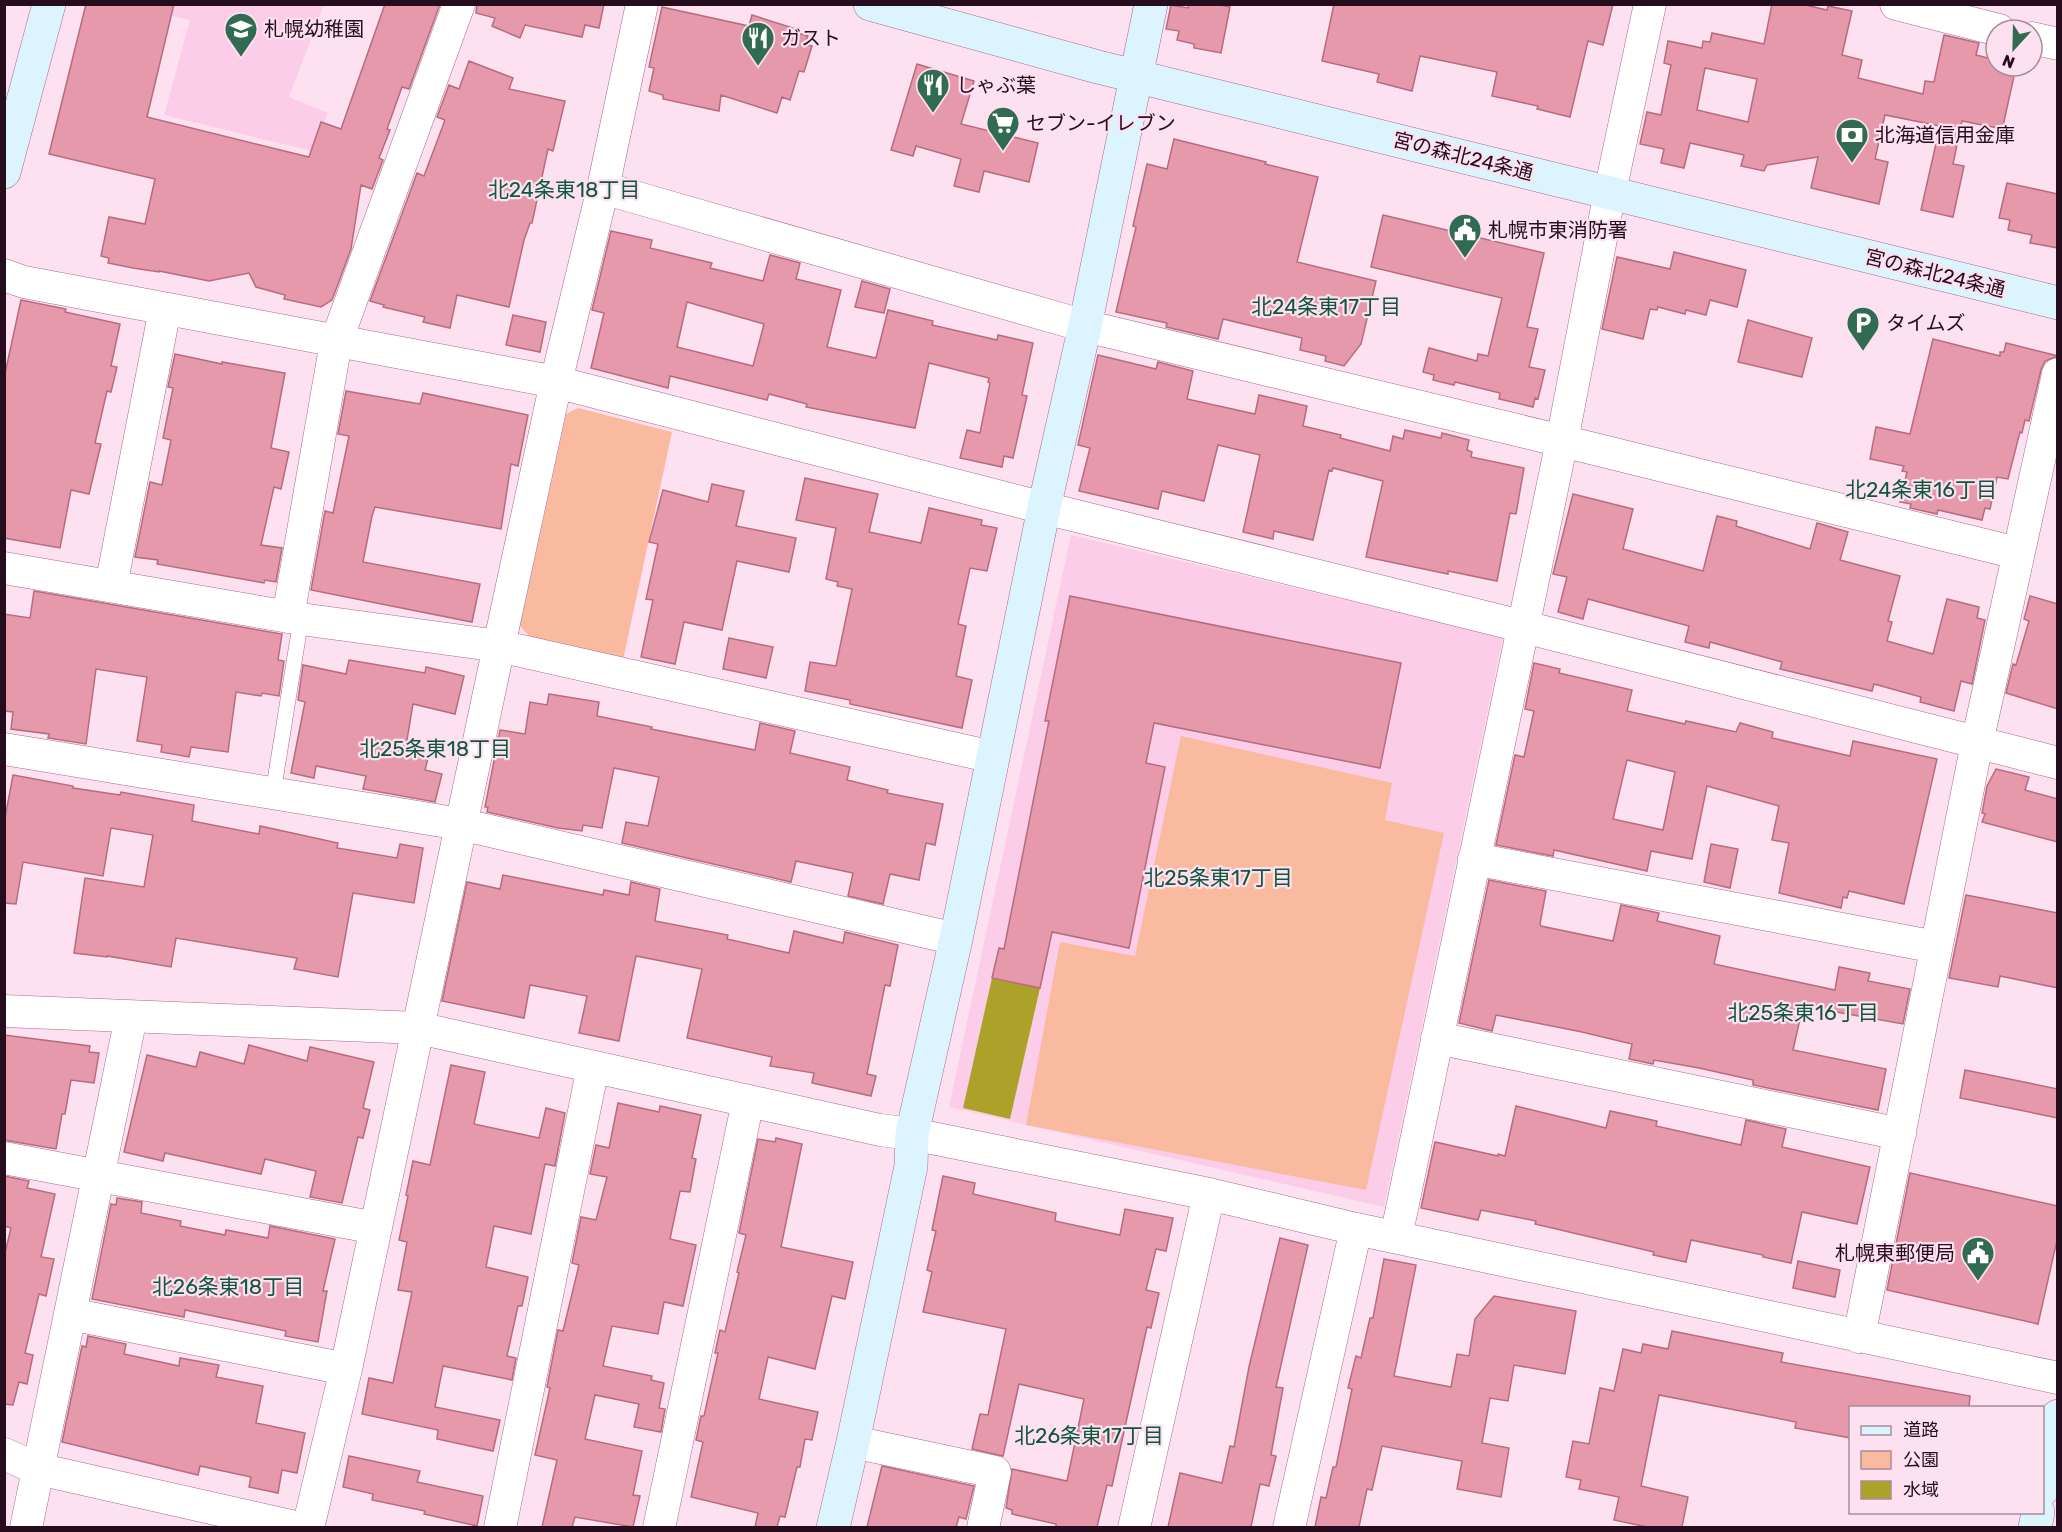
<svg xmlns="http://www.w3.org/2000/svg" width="2062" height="1532" viewBox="0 0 2062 1532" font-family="Rubik,'Noto Sans JP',sans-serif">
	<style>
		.built { fill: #fccde8 }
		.green { fill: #fabaa0 }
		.water { fill: #ada229 }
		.building { fill: #e699ab; stroke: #b56c7f; stroke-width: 1.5; fill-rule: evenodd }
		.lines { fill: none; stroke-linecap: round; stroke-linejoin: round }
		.lane-casing { stroke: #a9698f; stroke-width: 16 }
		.street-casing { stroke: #a9698f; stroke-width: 33 }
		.secondary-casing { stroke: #a9698f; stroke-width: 34 }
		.lane { stroke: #fff; stroke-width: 15 }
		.street { stroke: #fff; stroke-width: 32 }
		.secondary { stroke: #dbf4fd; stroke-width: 33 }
		.labels { text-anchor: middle; stroke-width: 4.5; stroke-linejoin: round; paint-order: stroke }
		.poi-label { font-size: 20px; fill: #260d1d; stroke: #fee1f1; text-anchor: start }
		.street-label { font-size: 20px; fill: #260d1d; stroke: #fee1f1 }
		.neighbourhood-label { font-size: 21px; fill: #0f573d; stroke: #fee1f1 }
	</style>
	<rect width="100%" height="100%" fill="#fee1f1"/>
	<path class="built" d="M124 5H324L289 97 328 113 312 151 164 115 190 20Z
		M1071 535 1503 637 1384 1207 949 1107Z"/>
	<path class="green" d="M578 408 672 432 623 660 530 637 520 626 566 414Z
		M1181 736 1392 783 1385 820 1444 833 1366 1190 1026 1125 1060 942 1135 956Z"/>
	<path class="water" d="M992 978 1040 988 1010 1119 963 1108Z"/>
	<path class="building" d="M86 4H174L147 117 309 157 321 122 341 129 385 4H440L409 89 402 87 387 129 390 130 379 158 383 160 372 189 361 185 351 249 332 300 321 307 284 299 285 295 256 287 249 273 209 281 159 271V272L133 268 108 263 109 258 101 256 109 217 145 224 155 179 49 154Z
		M477 4H604L599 28 585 25 582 37 525 25 520 38 492 26 495 18 476 13Z
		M1189 4H1216L1230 7 1221 53 1194 48V44L1177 40 1179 31 1166 29 1171 5 1188 8Z
		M1334 4H1613L1603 45 1588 41 1570 117 1537 109 1538 106 1492 96 1497 72 1420 56 1412 91 1377 82 1379 74 1322 61Z
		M1772 4H1801L1827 10 1828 6 1852 11 1842 55 1862 60 1858 78 1923 94 1925 81 1934 82 1944 35 1979 43 1976 55 1996 60V66L2016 67 2003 126 1998 125 1997 128 1962 121 1953 164 1964 166 1953 217 1921 210 1940 126 1885 115 1875 159 1888 162 1879 204 1811 188 1818 157 1767 165 1764 171 1741 166 1744 155 1690 143 1684 168 1661 163 1664 149 1640 144 1647 112 1661 115 1671 65 1664 63 1668 41 1702 48 1703 41 1710 42 1712 33 1764 44ZM1705 68 1757 79 1748 122 1697 110Z
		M662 7 749 26 752 15 796 29 795 32 808 36 805 44 812 46 804 72 799 71 790 100 782 97 777 113 721 95 719 111 663 99V95L649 91 654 68 649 67Z
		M469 61 513 78 509 89 565 101 553 151 548 149 532 223H530L524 240 509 307 457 295 450 328 423 322 425 317 383 307 384 305 370 301 417 173 424 176 445 120 437 117 449 85 459 89Z
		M917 64 974 81 961 124 1038 143 1029 182 984 171 979 192 954 186 961 159 916 146 913 156 891 150Z
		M1174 139 1266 162 1265 164 1318 177 1297 262 1376 281 1361 344 1344 366 1325 361 1326 356 1300 350 1302 338 1223 319 1218 339 1166 327 1167 323 1116 312 1136 227 1133 226 1147 164 1167 169Z
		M2007 183 2058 194V248L2030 243 2032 235 2008 230 2010 220 1999 218Z
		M1383 215 1544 253 1527 327 1538 329 1529 367 1545 370 1538 399 1535 398 1533 407 1499 399 1500 393 1455 382 1454 385 1433 380 1434 375 1423 372 1429 348 1477 361 1478 354 1488 356 1502 298 1371 267Z
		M611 231 652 240 650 248 712 263 710 268 763 281 770 255 800 263 796 279 841 290 827 347 876 358 888 310 933 321 932 325 997 340 998 335 1033 343 1022 395 1027 396 1013 458 1004 456 1002 467 960 458 967 430 980 433 990 383 988 382 989 378 929 363 915 428 806 407 807 404 769 394 767 400 670 376 668 388 591 368 604 313 592 310ZM687 302 764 324 753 366 677 347Z
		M1674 252 1746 270 1737 307 1710 300 1706 315 1686 310 1685 314 1658 307 1657 310 1650 309 1643 339 1602 329 1617 257 1670 269Z
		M862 281 890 289 884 313 855 307Z
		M21 300 66 309 65 312 120 324 111 366 117 367 111 392 107 391 95 443 101 444 89 494 71 490 60 548 4 538V378Z
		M513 315 546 322 540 352 506 345Z
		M1748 320 1812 338 1802 377 1738 362Z
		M1933 339 2000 356V352H2004L2006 343 2058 356 2045 361 2041 370 2029 421 2025 420 2022 433 2020 432 2008 479 1997 477 1990 509 1985 508 1982 520 1938 510 1937 514 1910 508 1911 504 1900 502 1907 472 1902 471 1904 466 1870 459 1876 427 1910 434Z
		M175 354 222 364V362L285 373 271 448 289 452 281 489 274 487 261 545 282 548 276 582 265 580 264 583 157 564 158 560 135 557 150 482 162 485 171 440 163 438 173 388 168 387Z
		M1098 355 1156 369 1158 362 1193 371 1187 399 1255 414 1259 395 1307 406 1303 426 1341 435 1340 438 1390 451 1393 436 1403 439 1405 430 1441 438 1442 433 1469 440 1467 450 1472 452 1471 457 1524 468 1516 514 1510 513 1497 581 1448 571V574L1366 557 1383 481 1333 468 1332 471 1329 470 1313 540 1274 531 1273 539 1243 532 1260 455 1218 445 1204 501 1162 491 1158 509 1079 491 1090 448 1078 445Z
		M346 391 420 404 423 393 528 415 518 466 511 464 501 529 375 507 372 516 363 562 480 584 472 622 311 590 325 511 333 513 349 436 338 434Z
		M805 478 878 494 869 532 921 543 929 508 982 520 981 525 997 528 987 571 970 568 958 624 966 626 956 676 972 680 962 728 850 704V700L805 691 810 662 836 666 852 589 837 586 838 582 826 579 836 528 796 520Z
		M712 484 744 491 736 526 796 538 789 572 737 561 722 630 684 622 675 664 641 657 653 600 646 599 658 544 649 542 663 490 708 502Z
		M1573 494 1633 509 1623 549 1703 571 1717 516 1737 521 1736 526 1810 549 1817 523 1848 532 1840 560 1900 576 1888 621 1892 622 1887 641 1933 654 1947 599 1979 607 1977 618 1985 620 1972 684 1961 681 1954 711 1920 702 1921 697 1874 684 1872 691 1780 669 1782 662 1710 642 1709 648 1685 642 1689 626 1588 599 1583 619 1558 612 1567 577 1553 574Z
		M34 591 282 634 278 660 284 661 279 696 262 693 261 696 236 692 228 752 191 747 189 757 161 752 162 745 137 741 147 677 96 669 86 744 48 738 49 734 11 729 13 712 4 711V614L30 618Z
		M1070 596 1401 663 1380 768 1154 723 1146 763 1165 767 1129 948 1052 932 1040 988 992 978 999 948 1004 949 1049 721H1045Z
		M2030 596 2058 604V709L2006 693 2013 664 2016 665 2029 621 2024 619Z
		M729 638 773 647 766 678 723 669Z
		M349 660 425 673 426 667 464 676 455 714 413 704 406 746 409 747 408 754 428 758 425 770 442 774 435 802 363 789 366 776 316 766 314 778 291 773 305 702 298 700 303 665 346 674Z
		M1534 663 1560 669 1559 673 1632 690 1627 711 1685 724 1686 721 1736 732 1740 723 1773 732 1772 738 1850 756 1853 741 1937 759 1904 904 1849 891 1847 898 1843 897 1841 908 1779 893 1789 843 1772 840 1779 806 1707 786 1692 859 1651 851 1647 871 1554 850 1553 856 1496 845 1515 755 1524 757 1534 711 1525 709ZM1627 760 1675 772 1663 830 1613 819Z
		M549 694 599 702 597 716 652 727 651 729 755 750 760 723 795 731 790 753 850 767 847 780 888 790 887 793 943 804 935 845 926 843 919 880 890 874 883 904 848 896 853 873 796 861 791 882 622 843 626 822 648 826 659 777 614 768 602 828 583 825 582 831 558 828 487 812 488 807H485L500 730 525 734 530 702 547 705Z
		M1996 769 2029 777 2025 790 2058 799V842L1982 822 1985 814 1982 813 1987 786Z
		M13 775 73 786V788L120 795 121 792 194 805 192 821 259 834 260 826 338 843 337 848 397 858 400 844 423 848 414 903 353 893 338 977 294 969 297 958 176 938 171 967 107 956V957L74 953 85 878 144 887 153 835 111 828 103 876 23 862 16 904 4 903V823Z
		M1711 844 1738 849 1730 888 1704 882Z
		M503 875 603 895 604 890 629 895 631 882 660 889 655 921 728 935 727 939 789 953 794 931 843 943 845 932 898 945 890 986 885 985 867 1074 876 1076 871 1096 812 1083 814 1073 770 1066 772 1057 687 1038 702 969 636 956 619 1041 579 1033 587 996 530 985 524 1018 442 1001 467 882 500 889Z
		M1489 880 1546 891 1540 924 1541 926 1613 941 1621 905 1659 913 1657 921 1720 936 1714 964 1835 990 1839 967 1870 973 1868 981 1910 989 1903 1024 1803 1006 1793 1050 1886 1069 1878 1110 1753 1085V1080L1699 1068 1654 1060 1653 1064 1629 1059 1632 1044 1582 1032 1496 1015 1492 1031 1459 1023Z
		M1966 895 2058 913V988L2000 976 1998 987 1949 978Z
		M4 1035 90 1046 89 1052 99 1053 94 1083 71 1080 65 1114H62L56 1149 4 1140Z
		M249 1045 307 1061 310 1047 374 1062 363 1108 370 1110 363 1138 358 1137 342 1203 310 1197 316 1171 265 1159 261 1174 165 1153 163 1161 124 1152 147 1055 196 1067 200 1052 244 1064Z
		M451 1065 485 1072 474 1124 539 1138 546 1108 565 1113 555 1166 545 1164 531 1234 494 1226 486 1267 528 1277 522 1306H518L507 1356 516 1358 512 1380 443 1366 435 1407 500 1420 493 1451 437 1439 438 1430 362 1414 369 1378 393 1383 412 1292 398 1290 407 1242 399 1240 408 1196 406 1195 413 1161 430 1165Z
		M1965 1070 2058 1089V1118L1960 1098Z
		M618 1103 659 1112 660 1106 701 1115 692 1158 696 1159 690 1192 680 1191 670 1239 696 1245 683 1306 664 1302 658 1334 612 1326 603 1366 652 1376 651 1380 664 1383 659 1408 665 1409 661 1432 634 1427 639 1404 595 1395 585 1439 642 1451 633 1495 640 1496 633 1527 575 1517 572 1527H542L557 1460 535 1455 550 1388 547 1387 558 1330 563 1331 579 1265 572 1263 581 1217 596 1220 607 1177 590 1174 596 1145 609 1148Z
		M1516 1106 1606 1128 1610 1111 1657 1121 1656 1126 1741 1145 1746 1120 1786 1129 1782 1147 1870 1167 1857 1224 1802 1212 1791 1263 1763 1257V1255L1691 1240 1686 1262 1653 1255 1654 1252 1535 1224 1536 1221 1481 1210 1478 1220 1421 1208 1435 1142 1498 1156V1154L1505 1156Z
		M776 1138 802 1144 781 1247 853 1262 845 1299 832 1296 815 1369 768 1357 759 1399 818 1412 812 1440 805 1439 800 1467H797L785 1517 780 1516 777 1527H755L758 1513 691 1497 703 1442 696 1440 701 1416H704L718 1353H715L720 1330 725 1332 739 1273 737 1272 746 1235 739 1233 758 1139 775 1142Z
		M1910 1173 2058 1206V1236L2038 1324 1887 1290Z
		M4 1176 29 1181 27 1188 55 1194 41 1257 54 1259 46 1296 39 1294 25 1353 33 1355 27 1384 19 1382 13 1405 4 1404V1257L11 1228 4 1226Z
		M943 1176 975 1183 973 1194 1056 1213 1055 1221 1120 1235 1125 1209 1173 1218 1166 1251 1156 1249 1146 1290 1159 1293 1151 1328 1147 1327 1112 1486 1107 1485 1097 1527H1056V1524L1012 1514V1510L1006 1508 1012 1469 1067 1481 1084 1399 1019 1384 1003 1456 972 1449 980 1414 988 1415 1006 1329 923 1312 932 1272 927 1270 936 1231 932 1230Z
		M117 1198 142 1202 141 1213 181 1221 180 1226 225 1235 226 1230 268 1238 270 1226 335 1239 323 1291H327L318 1342 285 1336 286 1331 185 1310 184 1317 92 1299 111 1204 116 1205Z
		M1280 1238 1308 1245 1276 1387 1283 1388 1271 1455 1276 1456 1269 1486 1260 1484 1251 1527H1168L1180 1473 1222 1483 1230 1446 1234 1447 1249 1367Z
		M1384 1259 1416 1265 1394 1376 1451 1387 1457 1354 1469 1356 1475 1319 1494 1296 1576 1311 1565 1374 1514 1365 1508 1401 1490 1398 1482 1443 1509 1448 1501 1497 1457 1489 1462 1461 1382 1446 1372 1490 1367 1489 1359 1527H1315L1321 1497 1326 1498 1333 1467H1336L1352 1389 1348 1388 1356 1356 1361 1358 1370 1318H1373Z
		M1798 1261 1840 1270 1835 1297 1793 1288Z
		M1672 1331 1783 1353 1781 1362 1970 1396 1969 1407H1851V1438L1795 1428 1796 1422 1659 1395 1641 1486 1688 1497 1682 1527H1647L1614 1520 1619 1497 1579 1489 1581 1480 1566 1477 1573 1441 1589 1444 1600 1388 1614 1391 1623 1349 1641 1353 1643 1344 1668 1349Z
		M88 1336 126 1344 124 1354 179 1366 180 1358 219 1365 216 1377 263 1386 256 1423 305 1433 297 1473 282 1470 278 1493 249 1487 251 1477 200 1466 198 1475 62 1442 82 1346 86 1347Z
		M349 1456 420 1471 417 1482 483 1496 477 1526 424 1514 425 1511 372 1500 373 1494 343 1487Z
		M882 1466 974 1486 966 1519 959 1517 956 1527H867Z"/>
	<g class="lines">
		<g class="lane-casing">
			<path id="lane" d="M273 793 301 619"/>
		</g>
		<g class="street-casing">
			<path id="street" d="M1896 4 1999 30
				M2032 38 2058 44
				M603 188 1085 326 1562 441 2017 553
				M4 275 24 282 556 382 1044 508 1497 620 2058 763
				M4 568 301 619 499 646 993 757
				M111 586 165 309
				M288 617 336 342 459 4
				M4 749 460 824 956 939
				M1474 859 1936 947
				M4 1011 418 1028 880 1130 912 1134 1209 1194 1356 1229 2058 1378
				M1437 1038 1900 1134
				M4 1158 376 1228
				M1396 1237 1562 441 1610 192 1650 4
				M70 1314 346 1369
				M1859 1337 1977 743 2058 374
				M853 1442 995 1472 983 1528
				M4 1454 38 1469 300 1528
				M26 1528 131 1017
				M308 1528 346 1369 499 646 556 382 603 188 642 4
				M500 1528 593 1067
				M659 1528 748 1101
				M1134 1528 1209 1194
				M1289 1528 1356 1229"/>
		</g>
		<g class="secondary-casing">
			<path id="secondary" d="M870 4 1098 67 2058 303
				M4 172 49 4
				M2042 1490 2058 1416
				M833 1528 853 1442 911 1166 912 1134 956 939 1044 508 1085 326 1151 4
				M2035 1528 2038 1512"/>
		</g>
		<use href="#lane" class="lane"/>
		<use href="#street" class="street"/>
		<use href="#secondary" class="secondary"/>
	</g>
	<defs>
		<g id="school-pin" transform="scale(1.725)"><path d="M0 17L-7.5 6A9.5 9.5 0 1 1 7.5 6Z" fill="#326b53" stroke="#fee1f1"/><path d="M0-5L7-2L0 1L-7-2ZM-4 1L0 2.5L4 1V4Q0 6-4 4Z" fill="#fff"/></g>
		<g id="restaurant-pin" transform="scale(1.725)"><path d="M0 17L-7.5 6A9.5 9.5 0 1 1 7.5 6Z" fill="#326b53" stroke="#fee1f1"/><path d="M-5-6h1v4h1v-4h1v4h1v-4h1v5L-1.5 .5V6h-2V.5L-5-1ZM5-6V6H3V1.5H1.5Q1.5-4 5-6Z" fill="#fff"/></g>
		<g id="supermarket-pin" transform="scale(1.725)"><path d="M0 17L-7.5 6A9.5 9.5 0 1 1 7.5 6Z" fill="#326b53" stroke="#fee1f1"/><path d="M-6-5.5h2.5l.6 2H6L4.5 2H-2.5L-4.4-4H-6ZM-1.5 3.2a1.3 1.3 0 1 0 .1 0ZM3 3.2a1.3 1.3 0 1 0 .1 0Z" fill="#fff"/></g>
		<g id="bank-pin" transform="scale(1.725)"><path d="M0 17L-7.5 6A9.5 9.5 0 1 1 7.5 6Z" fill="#326b53" stroke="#fee1f1"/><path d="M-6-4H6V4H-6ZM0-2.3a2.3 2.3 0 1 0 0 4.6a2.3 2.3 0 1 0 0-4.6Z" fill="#fff"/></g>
		<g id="civic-pin" transform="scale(1.725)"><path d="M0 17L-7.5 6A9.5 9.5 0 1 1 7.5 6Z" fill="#326b53" stroke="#fee1f1"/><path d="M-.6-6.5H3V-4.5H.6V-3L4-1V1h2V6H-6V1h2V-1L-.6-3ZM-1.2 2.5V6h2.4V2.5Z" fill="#fff"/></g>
		<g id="parking-pin" transform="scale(1.725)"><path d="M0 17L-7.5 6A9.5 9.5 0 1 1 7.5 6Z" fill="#326b53" stroke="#fee1f1"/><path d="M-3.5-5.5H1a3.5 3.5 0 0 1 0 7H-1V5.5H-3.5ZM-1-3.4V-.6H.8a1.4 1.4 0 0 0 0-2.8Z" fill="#fff"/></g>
	</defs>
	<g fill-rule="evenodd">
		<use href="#school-pin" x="241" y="29"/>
		<use href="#restaurant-pin" x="758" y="38"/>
		<use href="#restaurant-pin" x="933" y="85"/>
		<use href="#supermarket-pin" x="1003" y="123"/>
		<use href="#bank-pin" x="1852" y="135"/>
		<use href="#civic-pin" x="1465" y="230"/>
		<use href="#parking-pin" x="1863" y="323"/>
		<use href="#civic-pin" x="1978" y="1253"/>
	</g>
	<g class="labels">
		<g class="poi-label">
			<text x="264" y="36">札幌幼稚園</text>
			<text x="781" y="45">ガスト</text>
			<text x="956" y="92">しゃぶ葉</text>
			<text x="1026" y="130">セブン-イレブン</text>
			<text x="1875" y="142">北海道信用金庫</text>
			<text x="1488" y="237">札幌市東消防署</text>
			<text x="1886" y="330">タイムズ</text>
			<text x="1955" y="1260" text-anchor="end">札幌東郵便局</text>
		</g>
		<g class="street-label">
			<text transform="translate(1463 156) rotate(14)" y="7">宮の森北24条通</text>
			<text transform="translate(1935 273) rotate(14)" y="7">宮の森北24条通</text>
		</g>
		<g class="neighbourhood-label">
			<text x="564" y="197">北24条東18丁目</text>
			<text x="1326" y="314">北24条東17丁目</text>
			<text x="1921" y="497">北24条東16丁目</text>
			<text x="435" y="756">北25条東18丁目</text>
			<text x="1218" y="885">北25条東17丁目</text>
			<text x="1803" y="1020">北25条東16丁目</text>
			<text x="228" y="1294">北26条東18丁目</text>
			<text x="1089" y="1443">北26条東17丁目</text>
		</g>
	</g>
	<rect width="2062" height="1532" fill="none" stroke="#260d1d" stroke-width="12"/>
	<rect x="1849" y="1406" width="195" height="108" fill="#fee1f1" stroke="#a88c9c" stroke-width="1.5"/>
	<rect x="1861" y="1426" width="30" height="9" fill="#dbf4fd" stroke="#a88c9c" stroke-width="1.5"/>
	<text x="1903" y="1436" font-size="18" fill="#260d1d">道路</text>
	<rect x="1861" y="1451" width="30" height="18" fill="#fabaa0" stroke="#a88c9c" stroke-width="1.5"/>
	<text x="1903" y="1466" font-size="18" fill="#260d1d">公園</text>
	<rect x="1861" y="1481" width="30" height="18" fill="#ada229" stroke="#a88c9c" stroke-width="1.5"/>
	<text x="1903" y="1496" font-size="18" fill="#260d1d">水域</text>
	<g transform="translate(2014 48) rotate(202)"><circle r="28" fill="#fee1f1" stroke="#a88c9c" stroke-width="1.5"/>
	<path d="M0-4.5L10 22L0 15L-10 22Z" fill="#326b53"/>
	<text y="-9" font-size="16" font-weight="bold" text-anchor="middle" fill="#260d1d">N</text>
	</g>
</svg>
